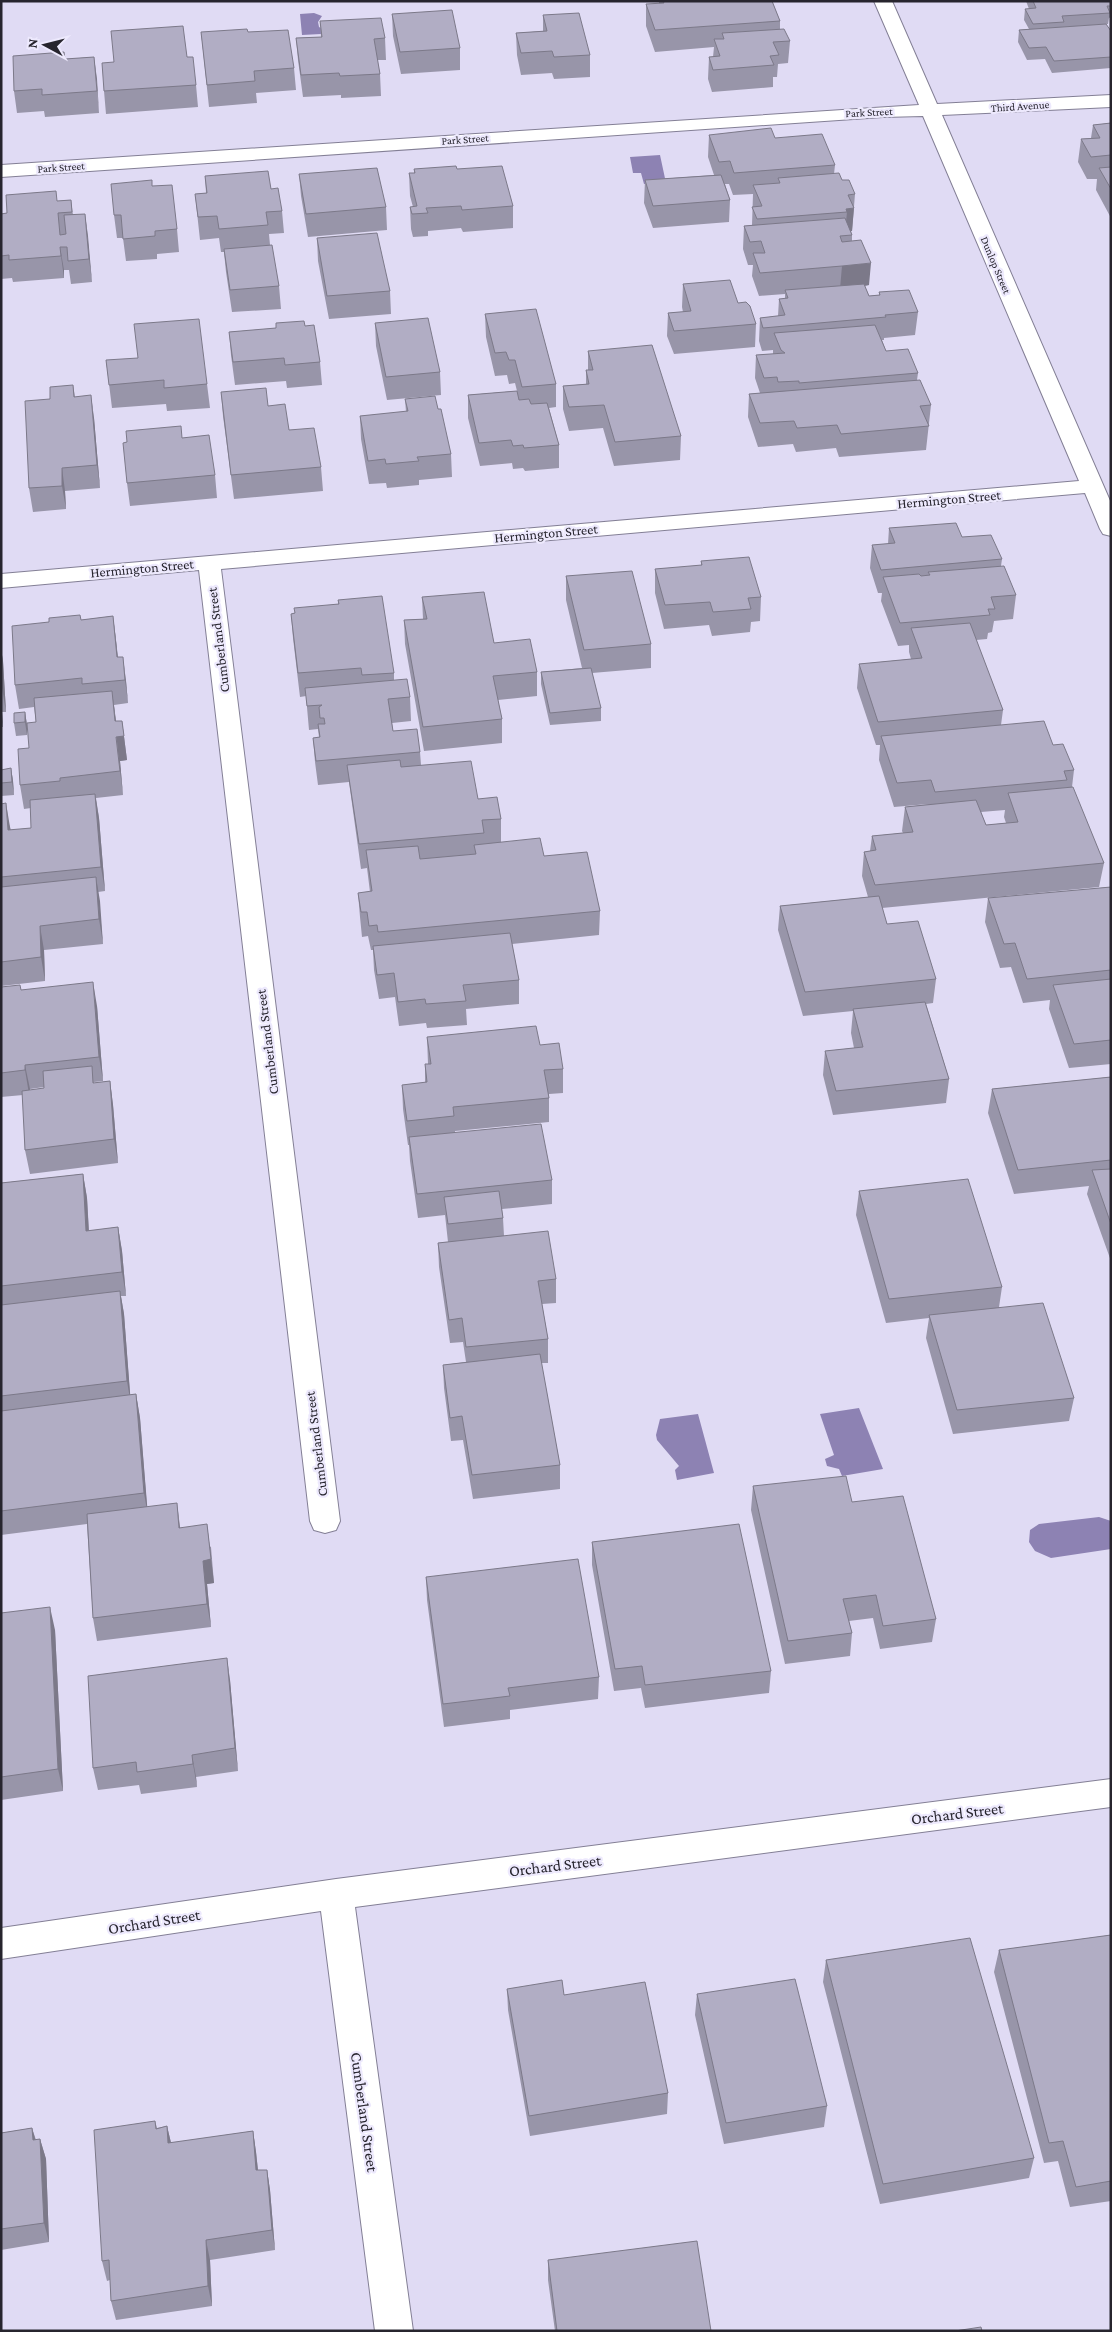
<svg xmlns="http://www.w3.org/2000/svg" width="1112" height="2332" viewBox="0 0 1112 2332" font-family="'Crimson Pro',serif">
	<style>
		.water { fill: #8d82b3 }
		.lines { fill: none; stroke-linecap: round; stroke-linejoin: round }
		.street-casing { stroke: #837f95; stroke-width: 2 }
		.street { fill: #fff; fill-rule: evenodd }
		.wall { fill: #9895a9; fill-rule: evenodd }
		.shaded-wall { fill: #7c7989 }
		.building { fill: #b1adc4; stroke: #7c7989 }
		.labels { text-anchor: middle; stroke-width: 4.5; stroke-linejoin: round; paint-order: stroke }
		.far-street-label { font-size: 11px; fill: #27252e; stroke: #ede9fd }
		.street-label { font-size: 14px; fill: #27252e; stroke: #ede9fd }
		.near-street-label { font-size: 16px; fill: #27252e; stroke: #ede9fd }
	</style>
	<rect width="100%" height="100%" fill="#e0dbf4"/>
	<path class="water" d="M314 13 322 16 318 22 319 27 326 31 321 34 302 35 300 14Z
		M660 155 666 183 644 184 641 173H633L630 157Z
		M859 1408 883 1469 842 1476 839 1469 827 1466 825 1459 834 1455 820 1414Z
		M698 1414 714 1473 677 1480 675 1470 679 1466 657 1440 656 1435 660 1419Z
		M1099 1517 1111 1521V1549L1051 1558 1035 1551 1029 1542 1030 1530 1039 1524Z"/>
	<g class="lines">
		<g class="street-casing">
			<path id="street" d="M874 1H892L937 104 1111 95V107L942 115 1111 503V536L1103 534 1100 529 1085 493 221 569 340 1521 336 1530 325 1533 314 1530 310 1521 199 570 1 588V574L1079 481 923 116 883 117 1 177V165L919 105Z
				M1111 1779V1807L355 1907 413 2331H375L321 1911 1 1959V1928L336 1879Z"/>
		</g>
		<use href="#street" class="street"/>
	</g>
	<path class="wall" d="M659 1H772L780 21V29L790 41 788 63 778 64 777 77H773V87L712 92 708 79 709 57H713L714 47 655 52 646 26V4H659Z
		M1026 1H1111V17L1109 18 1108 24H1106L1111 31V68L1052 73 1045 59 1027 60 1018 42 1019 30 1029 29 1024 20 1025 9H1029Z
		M392 14 460 48V70L401 74 393 36Z
		M543 15 590 55V77L554 79 552 73 521 75 517 55 516 33 543 31Z
		M320 21 385 38 386 60H377L380 74 381 96 341 98V95L303 97 298 60 296 38 321 37Z
		M201 32 294 68 296 90 256 93 257 103 209 107Z
		M94 57 99 113 45 117 44 111 17 113 14 91 65 59Z
		M187 57 196 85 198 107 106 114 104 91Z
		M1111 123V218L1096 190 1097 179H1087L1078 162 1081 139 1091 138 1093 125Z
		M709 135 775 138 835 165 834 174 855 194 852 231H851L852 235V241L869 285 865 286 869 296 879 295V292L918 312 915 335 884 338V340H882L886 351 918 373 917 380 931 405 926 450 839 457 836 448 796 452 793 444 758 447 748 417 749 394 760 393 755 378 756 355 773 354V350L762 351 759 341 760 318 778 316 779 299H785V294L759 296 752 276 753 265H748L743 249 744 226 752 225 753 194 733 195 729 184H725L730 200 729 222 653 228 644 203 645 180 714 175 708 157Z
		M414 169H457L513 206V228L463 232 461 228 428 231V236L413 237 411 229 410 207H413L410 196 409 173H414Z
		M299 174 386 207 387 230 308 237 301 196Z
		M205 176 271 189 282 211 284 233 269 234 270 245 279 286 281 309 232 312 226 272 224 252H221L219 238 200 240 195 194 206 193Z
		M152 186 177 229 179 252 157 254V259L126 261 123 238H117L114 215Z
		M71 200 73 215 85 214 92 282 71 284 69 270H64V278L13 282 12 278 1 279V214L7 213 58 201Z
		M317 238 390 291 391 314 329 319 318 261Z
		M683 284 738 303 756 324 755 347 674 354 667 336 668 313 683 312 682 307Z
		M485 314 556 384V407L549 408 559 445V468L525 471 523 468 513 469 512 463 480 466 468 418V395L517 391 515 383 509 384 507 375 495 376 486 337Z
		M375 323 440 372 441 395 387 400 376 346Z
		M305 326 320 362 322 385 287 388 286 381 235 385 231 355 229 332Z
		M588 351 681 436 680 460 614 466 603 428 569 431 563 409V386L586 384V370H588Z
		M106 360 207 384 210 408 167 411 166 404 112 408Z
		M73 385 75 397 94 418 100 488 65 491 66 509 33 512 29 488 50 399Z
		M221 392 268 406 321 467 323 491 234 499 223 416Z
		M405 399 438 409 451 454 452 477 419 480V485L387 488 386 483 369 484 361 439 360 416 406 412Z
		M182 438 215 475 217 498 130 506 127 483Z
		M889 528 962 537 1002 559 1001 566 1016 595 1013 619 994 621 992 632 988 633 987 639 976 640 1003 710 1001 725 1053 745 1074 770 1072 787 1104 863 1099 887 882 908 887 924 936 979 933 1003 926 1004 949 1079 946 1103 833 1115 823 1075 825 1051 854 1048 851 1033 853 1011 803 1016 778 930 780 906 868 897 862 876 864 852 870 851 872 836 903 833 902 831 905 807 929 804H928L894 807 879 760 880 745H876L857 688 859 664 911 659 909 652V645L898 646 881 601 882 593H878L870 568 872 545 888 544ZM1005 810 1004 817 1006 823 986 825 981 812Z
		M701 561 761 597 760 621 751 622 750 632 712 636 709 625 664 629 655 593V569L701 566Z
		M566 576 651 644V668L592 673 601 708V721L550 725 541 684V672L582 668 566 600Z
		M422 597 494 643 537 672V696L498 700 502 719V743L424 751 405 644 404 620 423 619Z
		M338 600 394 673V680L410 697 411 721 392 723 393 731 420 752 421 765 478 799 501 819V842L544 856 600 911 599 935 512 944 519 980V1004L466 1009 467 1025 427 1028 426 1023 399 1026 395 997 379 999 374 970 373 950H371L368 936 362 937 360 917 358 893 370 892 367 868 361 869 349 782 318 785 315 762 313 738 319 737 318 729 309 730 306 696 300 697 293 638 291 614 338 604Z
		M113 616 118 657 126 681 128 703 114 705 116 721H122L127 760 120 761 123 795 96 798 99 818 105 891 98 892 103 944 44 950 45 981 1 986V804L10 827 11 830 31 828V808L24 809 20 785 36 722 34 707 19 709 15 685 81 620Z
		M1 649 3 661 6 712H2L3 727H1Z
		M25 712 27 725V735L16 736 14 723Z
		M11 768 13 781 14 795 1 796V770Z
		M1111 887V1064L1069 1068 1049 1009 1050 1000 1023 1003 1011 967 1000 968 985 922 988 898Z
		M1 987 21 990 97 1006 103 1081 94 1082V1083L110 1081 113 1105 118 1163 30 1174 25 1150 23 1095 1 1097ZM44 1087V1088L30 1090V1089Z
		M427 1037 540 1045 563 1069V1093L549 1094V1122L455 1131V1133L552 1180V1204L502 1209 503 1218 504 1236 556 1279V1303L542 1304 548 1339V1363H541L560 1465V1489L473 1499 463 1440 451 1441 444 1388 443 1365 466 1362 463 1342 450 1343 439 1267 438 1243 448 1242 445 1215 418 1218 410 1161 409 1145H408L403 1109 402 1085 425 1083V1064H428Z
		M1111 1077V1261L1087 1194 1089 1186 1014 1194 988 1113 992 1089Z
		M83 1174 87 1198 89 1231 118 1227 122 1251 126 1296H121L124 1314 130 1395 136 1394 140 1418 147 1507 211 1547 214 1583 207 1584 211 1627 97 1641 93 1618 87 1524 1 1535V1183Z
		M859 1191 1002 1287 999 1307 1074 1398 1069 1421 953 1434 926 1338 929 1318 886 1323 856 1215Z
		M753 1486 852 1502 936 1619 932 1642 880 1649 873 1618 849 1621 852 1633 850 1656 785 1664 751 1510Z
		M592 1542 771 1671 769 1693 645 1708 641 1688 614 1691 592 1565Z
		M426 1577 599 1677 598 1699 510 1710V1719L444 1727 427 1600Z
		M1 1613 55 1630 63 1791 1 1800Z
		M230 1680 238 1771 196 1777 197 1787 141 1794 139 1785 98 1790 93 1768Z
		M1111 1935V2201L1070 2207 1058 2161 1044 2163 994 1972 999 1950Z
		M826 1960 1034 2158 1029 2178 880 2204 823 1982Z
		M507 1989 564 1995 668 2093 667 2114 530 2136 508 2010Z
		M697 1994 827 2106 824 2127 724 2144 695 2015Z
		M155 2121 157 2128 167 2126 171 2143 253 2131 256 2152 258 2170H267L270 2190 275 2250 210 2260 212 2306 116 2320 111 2301 110 2280 107 2281 102 2261Z
		M32 2128 36 2140 40 2139 46 2159 49 2242 1 2250V2133Z
		M548 2260 711 2331H555L548 2280Z"/>
	<path class="shaded-wall" d="M94 57 97 79 99 113 97 91Z
		M854 208 852 231 845 232 847 212 846 209Z
		M85 214 88 236 92 282 89 259Z
		M60 247 64 270V278L61 256Z
		M871 263 869 285 840 289 842 266Z
		M91 395 94 418 100 488 97 465Z
		M62 468 65 491 66 509 62 486Z
		M113 616 116 640 120 681 117 657Z
		M1 649 3 661 6 712 2 688Z
		M123 657 126 681 128 703 125 680Z
		M112 691 118 737 122 721 127 760 120 761 123 795 120 771Z
		M1 708 2 712 3 727 1 717Z
		M25 712 27 725V735L25 722Z
		M11 768 13 781 14 795 12 782Z
		M95 794 99 818 105 891 101 867Z
		M6 803 10 827 12 855 8 830Z
		M96 877 100 901 103 944 99 919Z
		M40 926 44 950 45 981 41 957Z
		M93 982 97 1006 103 1081 99 1057Z
		M25 1065 30 1089 29 1094 25 1070Z
		M110 1081 113 1105 118 1163 114 1139Z
		M83 1174 87 1198 90 1255 86 1231Z
		M118 1227 122 1251 126 1296 122 1272Z
		M120 1291 124 1314 131 1405 127 1381Z
		M136 1394 140 1418 148 1516 144 1493Z
		M177 1503 180 1527 182 1551 179 1528Z
		M207 1524 214 1583 207 1584 211 1627 207 1604 203 1561Z
		M50 1607 55 1630 63 1791 58 1769Z
		M227 1658 230 1680 238 1771 235 1748Z
		M192 1755 196 1777 197 1787 193 1764Z
		M167 2126 172 2147 168 2143Z
		M32 2128 38 2149 33 2140Z
		M253 2131 256 2152 260 2190 256 2170Z
		M40 2139 46 2159 49 2242 44 2223Z
		M267 2170 270 2190 275 2250 272 2230Z
		M206 2240 210 2260 212 2306 208 2286Z"/>
	<path class="building" d="M663 1H772L780 21 655 30 646 4 664 3Z
		M1033 1H1111V6H1107L1110 13 1062 16 1064 22 1033 24 1025 9 1036 8Z
		M452 10 460 48 400 52 392 14Z
		M579 13 590 55 554 57 552 51 521 53 516 33 547 31 543 15Z
		M381 18 385 38 374 39 380 74 340 76 339 73 301 75 296 38 322 37 320 21Z
		M1106 24 1111 31V57L1054 61 1046 47 1029 48 1019 30Z
		M183 26 187 57H193L196 85 104 91 102 63 114 62 111 31Z
		M247 29 248 32 288 30 294 68 254 71 255 81 207 85 201 32Z
		M784 29 790 41 773 42 779 55 770 56 774 65 713 70 709 57 720 56 714 39H724L722 33Z
		M64 52 65 59 94 57 97 91 42 95V89L14 91 13 56Z
		M1111 123V155L1091 157 1081 139 1100 138 1093 125Z
		M771 128 775 138 822 134 835 165 734 173 730 161 719 162 709 135Z
		M456 166 457 169 502 166 513 206 462 210 461 206 426 208 428 213 412 214 410 207 417 206 409 173H415L414 169Z
		M1111 167V189L1099 168Z
		M377 168 386 207 306 214 299 174Z
		M268 171 271 189 278 188 282 211 266 212 268 225 219 229 217 216 198 217 195 194 207 193 205 176Z
		M839 173 842 180H849L855 194 848 195 854 208 846 209 847 212 757 219 752 207 762 206 753 185 780 183 778 178Z
		M721 175 730 200 653 206 645 180Z
		M152 180V186L172 185 177 229 155 231V236L123 239 121 215H114L111 184Z
		M56 191 57 201 71 200 72 212 58 213 60 235 66 234 64 215 85 214 89 259 68 261 67 247H60L61 256 9 260V255L1 256V214L7 213 6 195Z
		M845 218 852 235 840 236 842 242 861 240 871 263 842 266 760 273 753 253H765L761 241 750 242 744 226Z
		M377 233 390 291 327 296 317 238Z
		M272 245 279 286 230 290 224 249Z
		M730 280 738 303 746 302 750 306 756 324 674 331 668 313 691 311 683 284Z
		M864 284 869 296 880 295 879 292 909 290 918 312 885 315 886 317 763 328 760 318 785 315 779 299 788 298 785 290Z
		M536 309 556 384 522 387 515 360H509L506 352 495 353 485 314Z
		M428 318 440 372 386 377 375 323Z
		M199 319 207 384 164 388V380L109 385 106 360 138 358 134 324Z
		M304 321 305 326 314 325 320 362 285 365 284 358 233 362 229 332 276 328V323Z
		M875 325 886 351 908 349 918 373 799 383V381L778 382 777 377 764 378 756 355 785 353 781 350 774 333Z
		M652 345 681 436 615 442 604 405 569 407 563 386 589 384 586 370H593L588 351Z
		M920 380 931 405 920 406 929 426 841 434 837 425 797 428 794 421 760 423 749 394Z
		M73 385 74 397 91 395 97 465 62 468V486L29 488 25 401 50 399V387Z
		M266 388 268 406 285 404 289 430 314 428 321 467 231 475 221 392Z
		M517 391 519 400 529 399 531 404 547 403 559 445 524 448 523 445 513 446 511 440 479 443 468 395Z
		M435 396 438 409H441L451 454 417 457 419 461 386 464 385 459 368 461 360 416 408 411 405 399Z
		M181 426 182 438 209 435 215 475 127 483 123 443 127 442 126 431Z
		M956 523 962 537 991 535 1002 559 881 570 872 545 895 543 889 528Z
		M749 557 761 597 748 598 751 609 713 612 710 602 665 605 655 569 702 565 701 561Z
		M1004 566 1016 595 991 597 995 609H988L990 615 900 623 883 577 919 574 921 576 930 575 928 572Z
		M632 571 651 644 584 650 566 576Z
		M484 592 494 643 530 639 537 672 493 676 502 719 423 727 404 620 427 619 422 597Z
		M382 596 394 673 362 675 361 668 298 673 291 614 295 613 294 608 339 604 338 600Z
		M80 615 81 620 113 616 117 657H123L125 680 82 684V678L15 685 12 626 49 622V618Z
		M970 623 1003 710 878 722 859 664 922 658 911 628Z
		M591 668 601 708 550 713 541 672Z
		M407 679 410 697 388 699 393 731 417 729 420 752 316 761 313 738 320 737 318 724H325L324 718H320L319 707 322 705 307 706 305 688Z
		M112 691 115 721H122L124 736 116 737 120 771 60 778V781L20 785 18 749 29 748 27 723 36 722 34 698Z
		M25 712V722L14 723V713Z
		M1044 721 1053 745 1063 744 1074 770 1064 771 1067 780 935 792 931 780 897 783 881 736Z
		M400 760 401 767 471 761 478 799 497 797 501 819 482 820 484 833 359 844 347 765Z
		M11 768 12 782 1 783V770Z
		M1073 787 1104 863 875 885 864 852 876 850 872 836 913 832 905 807 976 800 986 825 1018 822 1008 793Z
		M95 794 101 867 1 877V804L6 803 8 830 31 828 30 800Z
		M540 838 544 856 587 852 600 911 378 932 377 925 369 926 367 912H361L358 893 372 891 366 850 418 846 420 859 476 854 474 845Z
		M96 877 99 919 40 926 41 957 1 962V887Z
		M1111 887V970L1027 979 1015 943 1004 944 988 898Z
		M879 896 887 924 918 921 936 979 805 992 780 906Z
		M510 933 519 980 463 985 466 1001 426 1004 425 999 398 1002 394 973 377 975 373 946Z
		M1111 979V1040L1074 1044 1053 985Z
		M93 982 99 1057 25 1065V1070L1 1073V987L20 985 21 990Z
		M925 1002 949 1079 836 1091 825 1051 863 1047 853 1009Z
		M536 1026 540 1045 559 1043 563 1069 544 1070 549 1098 453 1107 454 1116 407 1121 402 1085 427 1082 425 1064H431L427 1037Z
		M92 1066 93 1083 110 1081 114 1139 25 1150 22 1091 44 1088 43 1071Z
		M1111 1077V1160L1018 1170 992 1089Z
		M541 1124 552 1180 417 1194 409 1137Z
		M1111 1169V1224L1092 1170Z
		M83 1174 86 1231 118 1227 122 1272 1 1286V1183Z
		M968 1179 1002 1287 889 1299 859 1191Z
		M499 1191 503 1218 448 1224 444 1197Z
		M548 1231 556 1279 538 1281 548 1339 466 1347 462 1318 449 1320 438 1243Z
		M120 1291 127 1381 1 1396V1305Z
		M1043 1303 1074 1398 957 1410 929 1315Z
		M540 1354 560 1465 472 1475 462 1416 450 1418 443 1365Z
		M136 1394 144 1493 1 1511V1411Z
		M846 1476 852 1502 903 1496 936 1619 883 1626 876 1595 843 1599 852 1633 788 1641 753 1486Z
		M177 1503 179 1528 207 1524 211 1559 203 1561 207 1604 93 1618 87 1514Z
		M739 1524 771 1671 645 1685 642 1666 615 1669 592 1542Z
		M578 1559 599 1677 508 1688 510 1696 443 1704 426 1577Z
		M50 1607 58 1769 1 1777V1613Z
		M227 1658 235 1748 192 1755 193 1764 137 1772 136 1762 93 1768 88 1676Z
		M1111 1935V2181L1076 2187 1063 2141 1049 2143 999 1950Z
		M970 1938 1034 2158 883 2184 826 1960Z
		M795 1979 827 2106 726 2123 697 1994Z
		M562 1980 564 1995 645 1982 668 2093 529 2116 507 1989Z
		M155 2121 156 2129 167 2126 168 2143 253 2131 256 2170H267L272 2230 206 2240 208 2286 111 2301 109 2260 102 2261 94 2130Z
		M32 2128 33 2140 40 2139 44 2223 1 2229V2133Z
		M697 2241 711 2331H557L548 2260Z
		M981 2327 982 2331H955Z"/>
	<g class="labels">
		<g class="far-street-label">
			<text transform="translate(1020 106) rotate(-4)" y="4">Third Avenue</text>
			<text transform="translate(869 112) rotate(-3)" y="4">Park Street</text>
			<text transform="translate(465 139) rotate(-4)" y="4">Park Street</text>
			<text transform="translate(61 167) rotate(-4)" y="4">Park Street</text>
			<text transform="translate(996 265) rotate(67)" y="4">Dunlop Street</text>
		</g>
		<g class="street-label">
			<text transform="translate(949 499) rotate(-5)" y="5">Hermington Street</text>
			<text transform="translate(546 533) rotate(-5)" y="5">Hermington Street</text>
			<text transform="translate(142 568) rotate(-5)" y="5">Hermington Street</text>
			<text transform="translate(218 640) rotate(-97)" y="5">Cumberland Street</text>
			<text transform="translate(267 1042) rotate(-97)" y="5">Cumberland Street</text>
			<text transform="translate(316 1444) rotate(-97)" y="5">Cumberland Street</text>
		</g>
		<g class="near-street-label">
			<text transform="translate(957 1813) rotate(-7)" y="6">Orchard Street</text>
			<text transform="translate(555 1865) rotate(-7)" y="6">Orchard Street</text>
			<text transform="translate(154 1921) rotate(-9)" y="6">Orchard Street</text>
			<text transform="translate(365 2112) rotate(82)" y="6">Cumberland Street</text>
		</g>
	</g>
	<rect width="1112" height="2332" fill="none" stroke="#27252e" stroke-width="5"/>
	<g transform="translate(45 45) rotate(277)" stroke="#ede9fd" stroke-width="4" paint-order="stroke">
	<path d="M0-4L9 19L0 12L-9 19Z" fill="#27252e"/>
	<text y="-8" font-size="14" font-weight="bold" text-anchor="middle" fill="#27252e">N</text>
	</g>
</svg>
